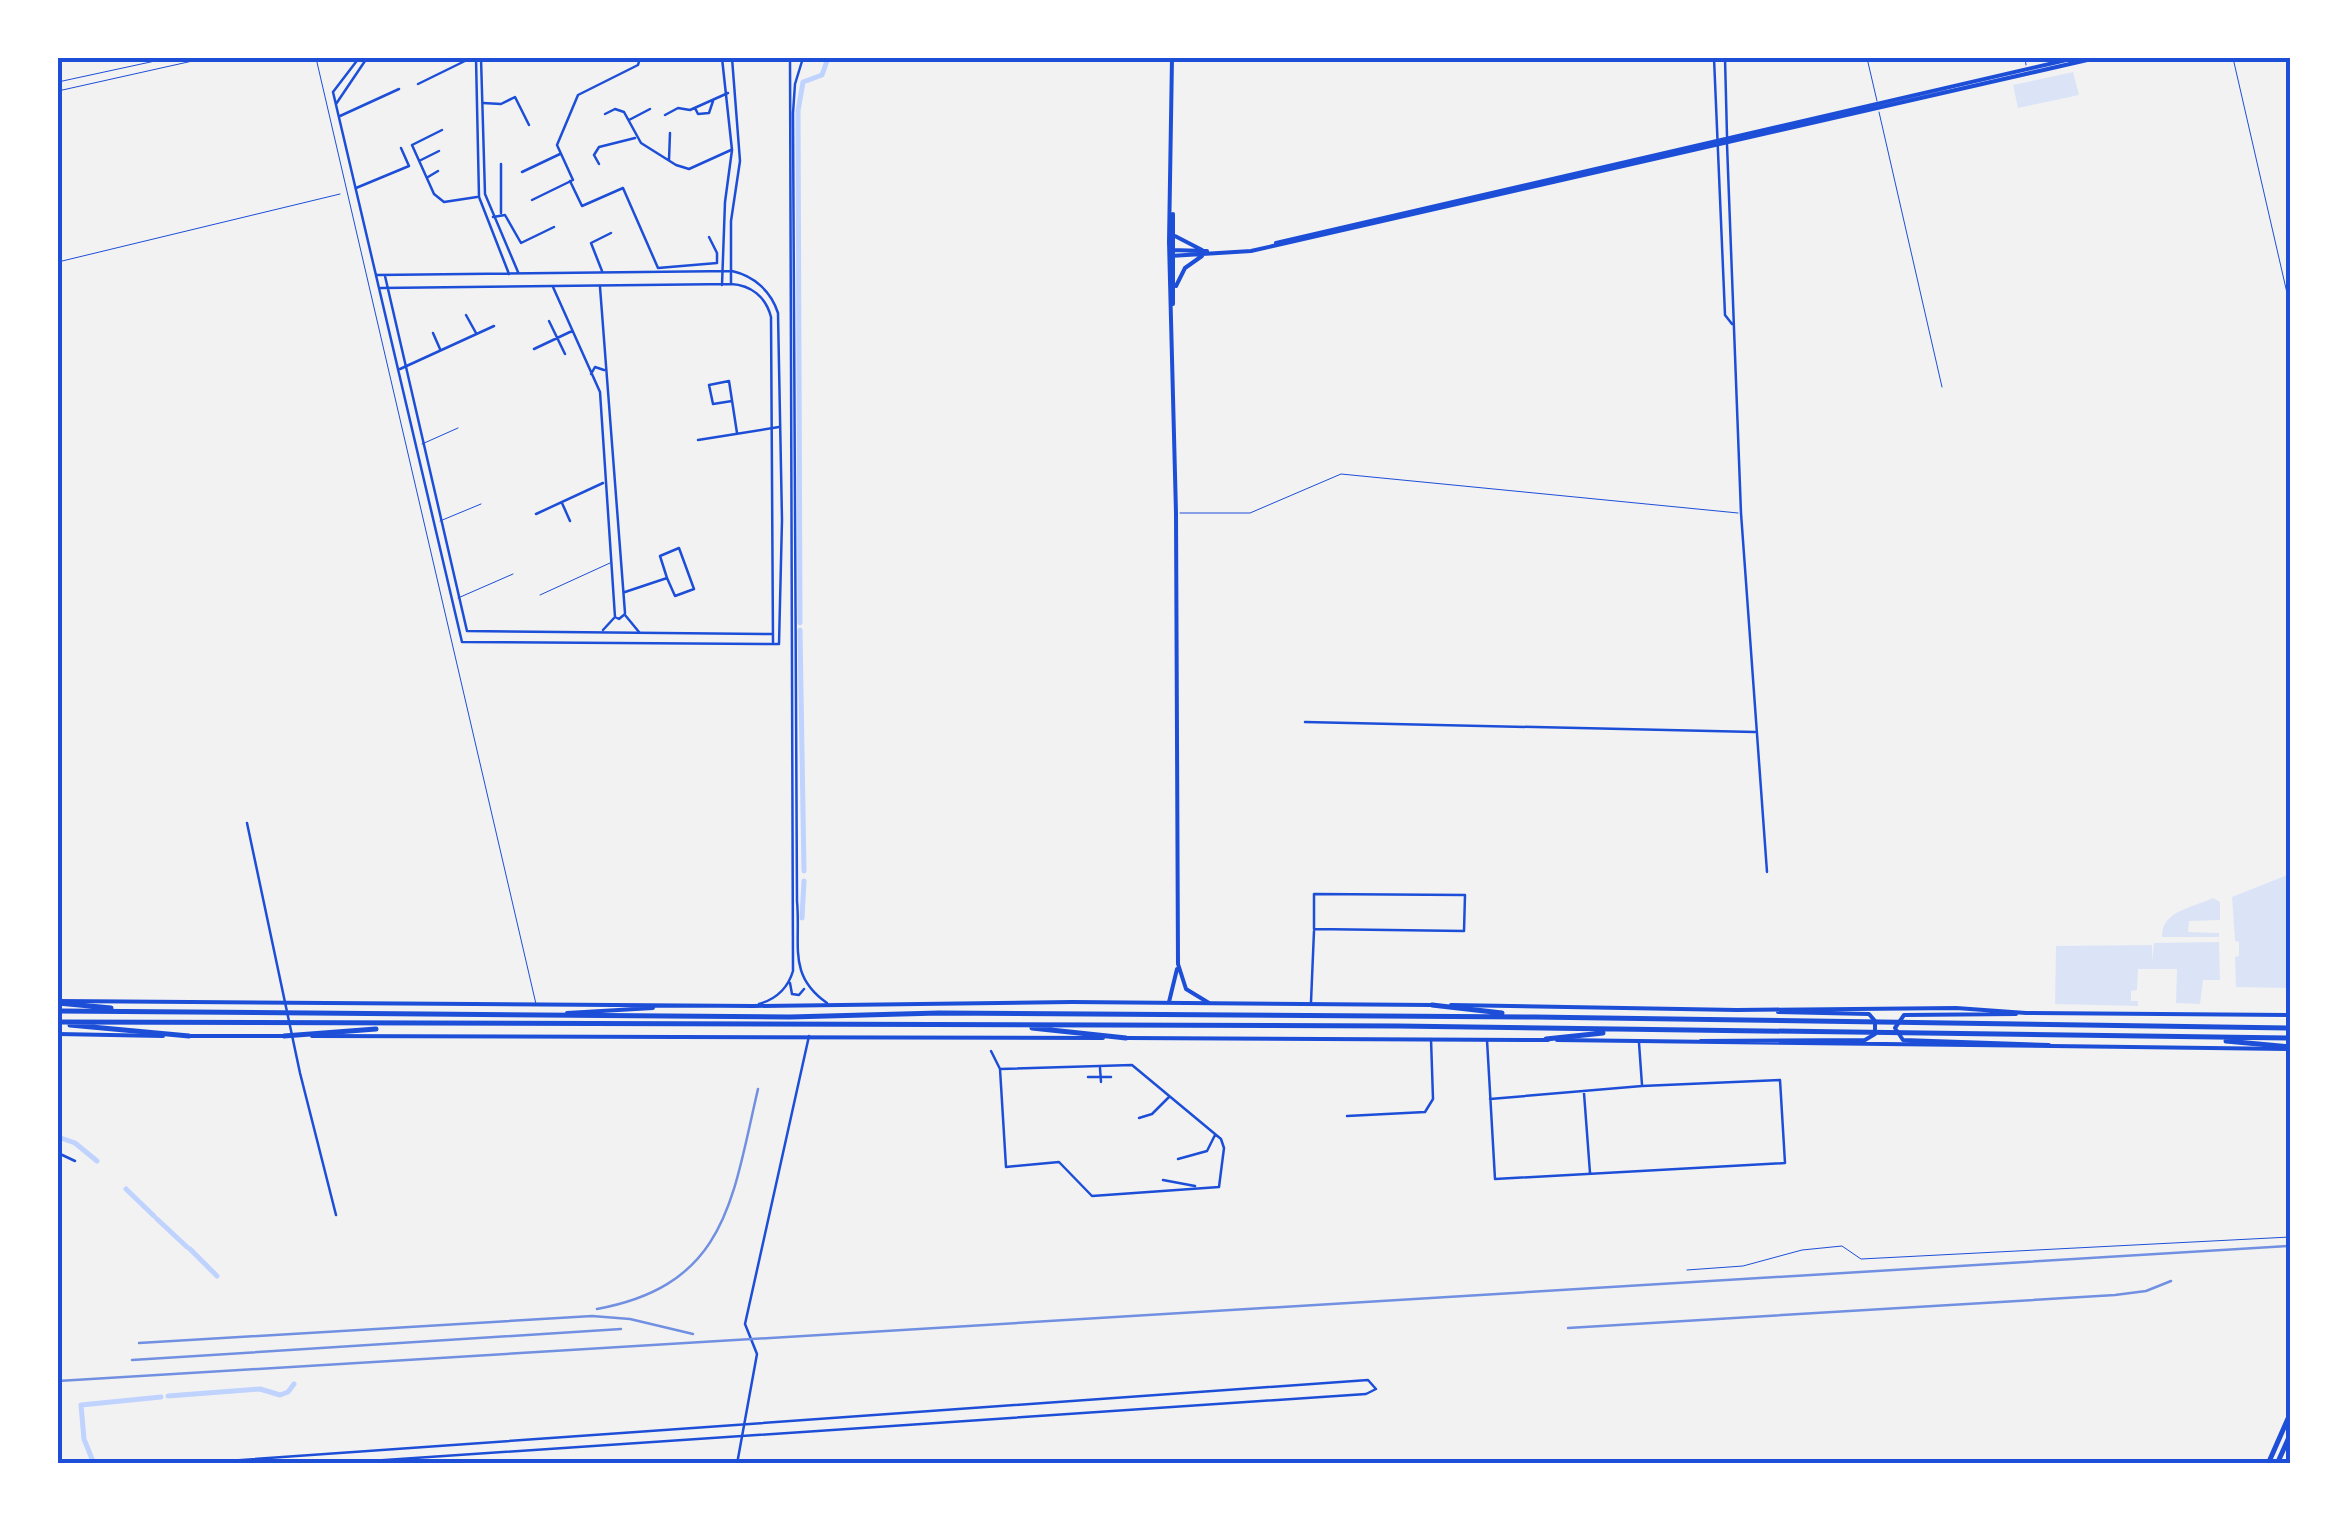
<svg xmlns="http://www.w3.org/2000/svg" width="2348" height="1521" viewBox="0 0 2348 1521" font-family="Inter,sans-serif">
	<style>
		.green { fill: #dbe4f7 }
		.lines { fill: none; stroke-linecap: round; stroke-linejoin: round }
		.canal { stroke: #bfd3fe; stroke-width: 5 }
		.service { stroke: #1d4ed8; stroke-width: 1 }
		.minor { stroke: #1d4ed8; stroke-width: 2.5 }
		.tertiary { stroke: #1d4ed8; stroke-width: 2.5 }
		.secondary { stroke: #1d4ed8; stroke-width: 4 }
		.primary { stroke: #1d4ed8; stroke-width: 4 }
		.trunk { stroke: #1d4ed8; stroke-width: 5 }
		.rail { stroke: #7290e2; stroke-width: 2.5 }
		.neatline { fill: none; stroke: #1d4ed8; stroke-width: 4 }
	</style>
	<rect width="100%" height="100%" fill="#f2f2f2"/>
	<path class="green" d="M2073 72 2079 95 2018 108 2013 85Z
		M2290 874V988L2236 987 2235 957 2239 956V942L2235 941 2232 897Z
		M2213 898 2220 902V920L2189 921 2188 932 2219 933V937H2162C2161 911 2192 908 2213 898Z
		M2219 942 2220 980H2203L2200 1004 2176 1003 2177 969H2138L2137 990 2131 991V1001H2138V1006L2055 1004 2056 946 2152 945V962L2154 943Z"/>
	<g class="lines">
		<path class="canal" d="M800 623 798 111 803 82 822 75 828 58
			M800 630 804 871
			M802 918 804 881
			M58 1137 75 1143 97 1161
			M126 1189 154 1216
			M157 1219 187 1247
			M190 1249 217 1276
			M168 1396 260 1389 280 1395 288 1392 294 1384
			M94 1464 84 1439 81 1405 161 1397"/>
		<path class="service" d="M316 58 536 1004
			M1867 58 1877 101
			M2025 58 2026 65
			M2233 58 2290 306
			M58 82 169 58
			M58 91 206 58
			M1879 112 1942 387
			M58 262 340 194
			M422 444 458 428
			M1180 513H1250L1341 474 1738 513
			M440 521 481 504
			M540 595 610 563
			M458 598 513 574
			M1687 1270 1743 1266 1802 1250 1842 1246 1861 1259 2290 1237"/>
		<path class="minor" d="M418 84 471 58
			M483 103 501 104 515 97 529 125
			M695 108 698 114 709 113 713 101
			M605 114 615 109 624 112 641 143 676 165 689 169 731 150
			M665 115 678 108 690 110 728 93
			M340 116 399 89
			M629 120 650 109
			M442 130 412 145 434 194 444 202 477 197
			M421 160 439 151
			M669 160 670 133
			M501 164V213
			M599 164 594 155 599 147 635 138
			M522 172 560 154
			M428 177 438 171
			M570 181 582 206 623 188 658 268 717 263V253L709 237
			M356 188 409 166 401 148
			M532 200 573 180 557 145 578 95 638 65 640 58
			M493 217 505 215 521 243 554 227
			M602 271 591 243 611 233
			M553 287 600 392 615 617 619 619 625 614
			M600 287 625 613
			M466 315 476 333
			M549 321 565 354
			M433 333 440 349
			M534 349 572 331
			M400 369 494 326
			M591 374 595 367 604 370
			M732 401 713 404 709 385 729 381 737 433
			M698 440 779 427
			M562 503 570 521
			M536 514 603 483
			M625 592 667 578 660 556 679 548 694 589 675 596 667 578
			M625 615 639 632
			M603 630 614 618
			M1305 722 1755 732
			M247 823 300 1073 336 1215
			M1314 894 1465 895 1464 931 1314 929Z
			M1311 1002 1314 931
			M1487 1040 1495 1179 1785 1163 1780 1080 1642 1086 1490 1099
			M1639 1043 1642 1085
			M991 1051 1000 1069 1006 1167 1059 1162 1092 1196 1219 1187 1224 1148 1221 1139 1132 1065 1000 1069
			M1100 1068 1101 1082
			M1088 1077H1111
			M1584 1093 1590 1173
			M1347 1116 1425 1112 1433 1099 1431 1039
			M1139 1118 1152 1114 1169 1097
			M58 1153 75 1161
			M1178 1159 1207 1151 1215 1135
			M1163 1180 1195 1186
			M737 1464 757 1354 745 1324 809 1036"/>
		<path class="tertiary" d="M359 58 333 92 462 642 779 644 782 520 778 313C771 291 754 276 732 271L377 275
			M476 58 479 197 509 274
			M481 58 485 194 518 272
			M803 58 795 84 793 113 797 901C801 945 787 975 827 1003
			M1714 58 1725 315 1732 324
			M1725 58 1727 136
			M336 104 367 58
			M1727 144 1741 513 1767 872
			M385 276 467 631 773 634
			M731 283V221L740 161 732 58
			M722 285 725 202 732 150 722 58
			M381 288 731 284C751 285 766 297 771 317L773 642
			M790 983 792 994 799 995 804 989
			M759 1004C776 999 788 988 793 971L790 58
			M185 1464 1368 1380 1376 1389 1366 1394 326 1464"/>
		<path class="secondary" d="M1172 58 1169 242 1176 513 1178 964 1186 989 1209 1003
			M1175 236 1202 250
			M1276 243 2075 58
			M1171 250 1207 251
			M1170 256 1251 251 2096 58
			M1176 286 1185 268 1202 256
			M1173 304V214
			M1169 1002 1177 969"/>
		<path class="primary" d="M58 1001 754 1006 1072 1002 1431 1005
			M1451 1005 1737 1010 1956 1008 2026 1013 2290 1015
			M567 1013 653 1008
			M2016 1014 1904 1015 1895 1028 1903 1040 2049 1045
			M58 1034 163 1036
			M187 1036H283
			M312 1036 1103 1038
			M1127 1038 1548 1040
			M1557 1040 2288 1049
			M1701 1041 1865 1040 1875 1034V1021L1869 1014 1778 1012"/>
		<path class="trunk" d="M58 1003 111 1008
			M1432 1005 1502 1013
			M58 1011 790 1017 939 1013 1535 1017 2290 1028
			M58 1022 1398 1026 2290 1038
			M70 1025 189 1036
			M1032 1028 1126 1038
			M284 1036 376 1029
			M1546 1039 1603 1033
			M2226 1041 2290 1047
			M2268 1464 2290 1414
			M2277 1464 2290 1435"/>
		<path class="rail" d="M597 1309C727 1285 732 1200 758 1089
			M1568 1328 2115 1295 2146 1291 2171 1281
			M139 1343 592 1316 630 1319 693 1334
			M132 1360 621 1329
			M58 1381 2290 1246"/>
	</g>
	<rect width="2348" height="1521" fill="none" stroke="#ffffff" stroke-width="120"/>
	<rect x="60" y="60" width="2228" height="1401" class="neatline"/>
</svg>
